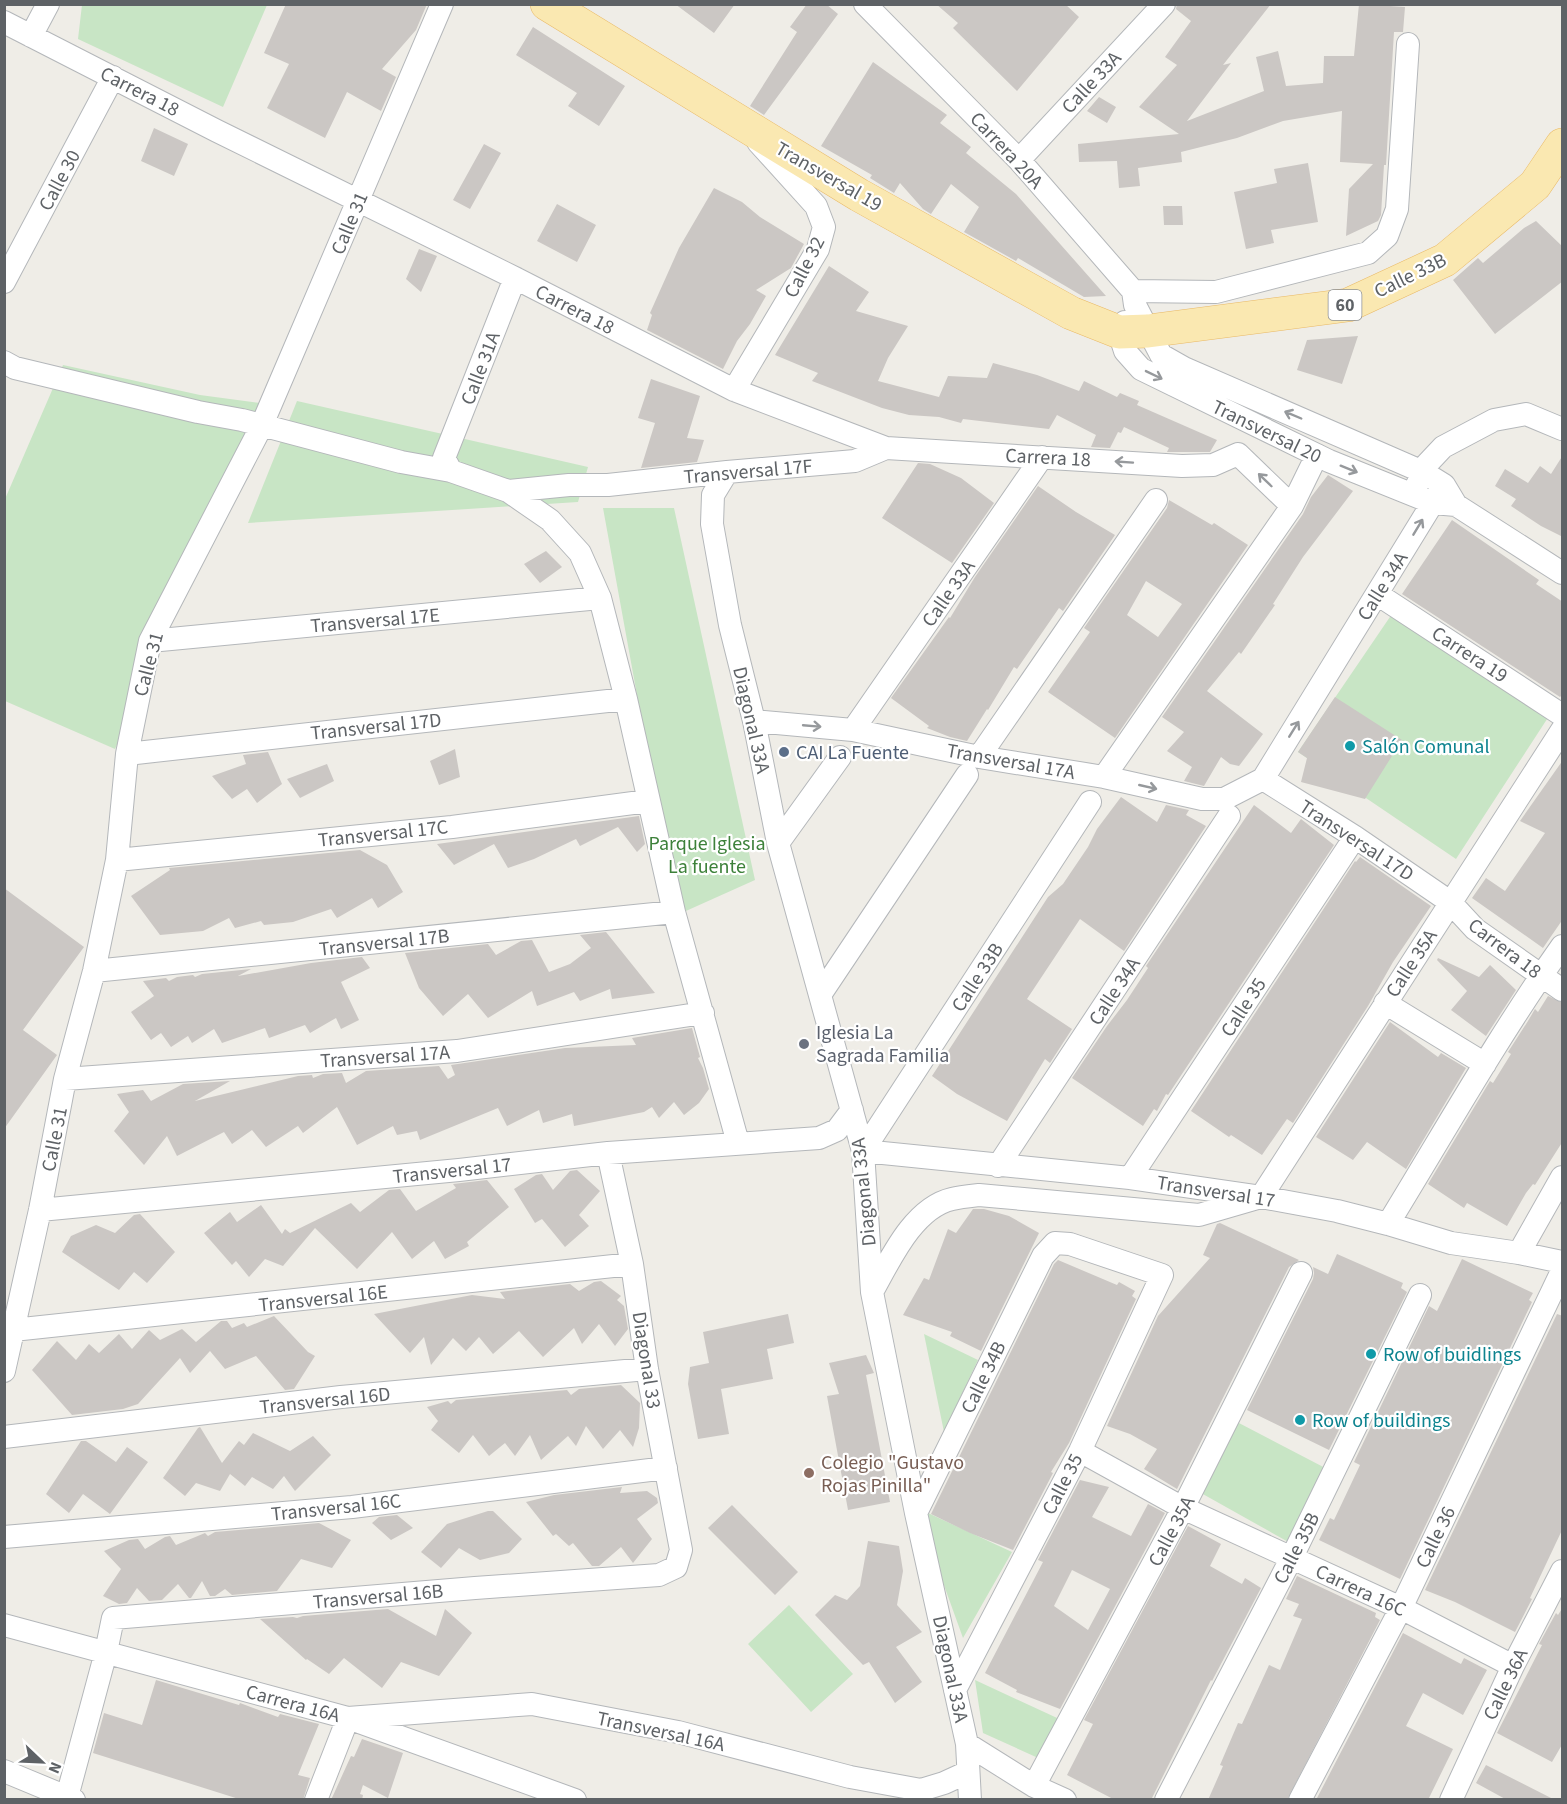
<svg xmlns="http://www.w3.org/2000/svg" width="1567" height="1804" viewBox="0 0 1567 1804" font-family="'Source Sans 3',sans-serif">
	<style>
		.green { fill: #c8e5c5 }
		.building { fill: #cbc7c4; fill-rule: evenodd }
		.lines { fill: none; stroke-linecap: round; stroke-linejoin: round }
		.street-casing { stroke: #b4b7ba; stroke-width: 24 }
		.primary-casing { stroke: #e9b966; stroke-width: 34 }
		.street { stroke: #fff; stroke-width: 22 }
		.primary { stroke: #fae8b1; stroke-width: 33 }
		.oneway { stroke: #96999c }
		.culture-dot { fill: #0f9aa8; stroke: #fff; stroke-width: 2 }
		.service-dot { fill: #5c6f8a; stroke: #fff; stroke-width: 2 }
		.worship-dot { fill: #6b7280; stroke: #fff; stroke-width: 2 }
		.education-dot { fill: #8d6e63; stroke: #fff; stroke-width: 2 }
		.labels { text-anchor: middle; stroke-width: 4.5; stroke-linejoin: round; paint-order: stroke }
		.shield { fill: #fff; stroke: #8e9194; stroke-width: 1.5 }
		.shield-label { font-size: 18px; font-weight: bold; fill: #5e6266 }
		.street-label { font-size: 20px; fill: #5e6266; stroke: #fff }
		.culture-label { font-size: 20px; fill: #0d838f; stroke: #fff; text-anchor: start }
		.service-label { font-size: 20px; fill: #4e5e75; stroke: #fff; text-anchor: start }
		.park-label { font-size: 20px; fill: #3d813a; stroke: #fff }
		.worship-label { font-size: 20px; fill: #5b616d; stroke: #fff; text-anchor: start }
		.education-label { font-size: 20px; fill: #785e54; stroke: #fff; text-anchor: start }
	</style>
	<rect width="100%" height="100%" fill="#efede7"/>
	<path class="green" d="M82 5V4L267 5 223 107 78 39Z
		M63 365 200 395 268 404 115 749 5 701V499Z
		M297 401 588 467 578 502 248 523Z
		M603 508H674L755 880 677 915Z
		M1394 611 1551 713 1456 859 1298 752Z
		M924 1334 978 1360 944 1432Z
		M1237 1422 1331 1471 1292 1544 1201 1493Z
		M928 1513 1012 1552 963 1638 923 1527Z
		M789 1605 853 1674 811 1712 748 1644Z
		M975 1680 1068 1723 1047 1762 983 1733Z"/>
	<path class="building" d="M286 4H427L416 30 382 69 396 77 381 111 347 92 325 138 267 108 289 64 264 53Z
		M675 4H735L714 33Z
		M807 4H826L838 14 764 115 750 106 797 32 790 27Z
		M936 4H1065L1079 17 1017 91 953 28 958 23Z
		M1177 4H1271L1223 65 1231 63 1187 121 1264 91 1256 57 1278 51 1286 86 1323 83 1324 56H1354L1359 4 1405 7 1403 32H1394L1386 165H1384L1381 215 1378 221 1346 236 1349 189 1373 164 1340 162 1342 111 1283 121 1237 138 1181 152 1182 162 1138 168 1140 186 1119 188 1117 161 1079 162 1078 144 1179 134 1139 107 1177 65 1165 57 1191 21 1176 9Z
		M533 27 625 86 599 126 568 106 577 93 516 55Z
		M873 62 947 115 940 123 971 147 966 153 1016 194 1106 296 1084 297 1018 258 1016 261 964 232 979 207 951 184 931 214 923 209 900 183 894 193 870 178 872 175 821 146Z
		M1099 97 1116 107 1107 123 1087 111Z
		M154 128 188 144 174 176 141 161Z
		M484 144 501 153 470 209 453 200Z
		M1308 163 1318 222 1271 230 1274 243 1246 249 1234 192 1277 183 1274 169Z
		M714 188 742 202 760 217 804 244 791 268 756 290 766 296 750 324 737 341 723 369 647 330 652 315 650 313 679 248Z
		M557 204 596 225 577 262 537 241Z
		M1163 206H1182L1183 225H1164Z
		M1536 221 1563 247V281L1495 334 1453 280 1478 258 1483 263 1524 228Z
		M419 249 437 256 421 292 406 279Z
		M829 266 869 292 856 311 908 326 888 358 878 381 939 397 948 376 987 378 993 363 1037 375 1079 391 1084 381 1117 397 1120 393 1139 401 1137 405 1217 440 1210 452H1167L1169 448 1124 427 1121 433 1118 432 1110 448 1091 447 1096 435 1057 415 1049 429 963 419 961 423 939 417 909 415 882 408 812 381 818 373 775 355Z
		M1358 336 1342 384 1297 370 1307 340Z
		M651 379 700 396 687 438 704 440 697 462 641 468 655 423 638 418Z
		M1563 455V537L1541 526 1511 506 1516 499 1495 486 1505 469 1528 483 1540 466 1551 474Z
		M918 463 930 464 961 478 994 503 952 563 882 518Z
		M1328 475 1353 491 1303 557 1273 604 1275 605 1241 654 1239 652 1207 691 1263 734 1239 766 1230 764 1221 757 1204 786 1184 781 1192 767 1167 751 1184 732 1162 717 1303 514 1311 497Z
		M1038 486 1076 512 1115 535 1063 611 1059 608 1017 669 1014 667 988 710 987 709 967 741 950 737 927 728 929 726 891 698 949 617 950 618 975 577Z
		M1169 500 1212 525 1214 523 1248 545 1115 738 1048 692 1090 632 1084 628 1167 508ZM1146 581 1182 604 1158 637 1127 615Z
		M1452 520 1539 580 1536 584 1563 602V694L1560 697 1402 594Z
		M546 551 562 567 540 583 524 564Z
		M1335 697 1402 740 1365 799 1301 782 1307 758 1298 752Z
		M455 749 460 777 439 785 430 761Z
		M268 752 282 784 257 803 247 789 232 799 212 776 246 764 243 755Z
		M1563 760V919L1543 948 1472 898 1486 878 1505 891 1545 833 1520 821Z
		M327 764 334 781 300 798 287 779Z
		M1121 797 1157 822 1166 805 1189 810 1186 815 1206 826 1124 951 1080 919 1027 999 1072 1029 1050 1063 1045 1059 1007 1121 957 1094 932 1076 1048 897 1063 884 1088 847 1097 829Z
		M1254 805 1291 833 1301 819 1334 845 1168 1095 1166 1094 1157 1111 1154 1109 1143 1126 1072 1078 1107 1026 1127 1000 1148 968 1146 966Z
		M639 816 645 844 637 852 618 827 580 846 576 839 534 859 508 868 494 844 454 865 437 844Z
		M360 850 387 865 403 892 378 908 372 898 337 918 331 909 293 922 264 925 261 921 235 928 229 918 203 931 160 935 131 896 170 870 169 868Z
		M1360 857 1431 906 1393 962 1368 1006 1293 1123 1287 1119 1262 1155 1231 1135 1229 1137 1191 1111 1355 861 1356 862Z
		M4 888 84 947 23 1030 57 1055 4 1129Z
		M606 932 655 993 612 999 610 989 580 1001 574 992 537 1006 532 991 488 1018 468 994 443 1016 419 988 405 953 488 944 496 955 521 941 532 940 549 972 570 964 591 948 580 935Z
		M362 957 370 968 341 982 359 1020 341 1029 336 1018 310 1033 305 1025 269 1038 265 1028 222 1043 214 1029 192 1043 188 1036 171 1047 161 1033 151 1040 131 1012 154 996 143 981 166 978 169 981 177 977 193 975 195 977 202 974 251 969 238 976 311 963Z
		M1438 958 1479 977 1490 965 1516 990 1486 1036 1451 1010 1467 991 1437 960Z
		M1548 996 1563 1003V1141L1535 1185 1533 1184 1526 1193 1507 1226 1467 1203 1464 1208 1428 1184 1490 1081 1493 1083 1511 1054 1508 1052 1528 1021 1535 1009 1538 1012Z
		M1390 1022 1438 1057 1441 1053 1466 1068 1406 1169 1367 1142 1353 1160 1316 1137Z
		M692 1028 700 1057 698 1058 703 1068 709 1089 699 1103 684 1115 674 1102 659 1118 652 1107 644 1112 574 1126 572 1114 543 1123 539 1110 507 1126 498 1108 420 1140 417 1131 397 1135 393 1126 357 1145 337 1107 303 1133 298 1126 266 1147 252 1130 232 1144 224 1132 177 1156 167 1136 144 1165 114 1131 129 1112 117 1094 143 1090 151 1101 183 1084 230 1081 195 1101 298 1076 312 1075 313 1078 323 1074 342 1073 346 1083 366 1071 439 1066 448 1079 455 1075 451 1065 565 1048 636 1045 632 1038Z
		M577 1170 600 1191 579 1215 589 1226 565 1247 542 1219 535 1223 514 1189 536 1175 542 1174 553 1190 570 1171Z
		M487 1180 509 1207 467 1242 469 1246 445 1259 434 1241 412 1259 392 1232 357 1269 315 1228 283 1266 265 1259 249 1277 236 1261 232 1265 204 1233 230 1212 237 1222 261 1205 282 1234 285 1229 290 1233 351 1203 360 1212 389 1190 400 1189 416 1211 456 1188 453 1184Z
		M973 1209H984L1009 1216 1039 1233 981 1351 950 1336 952 1332 903 1315 924 1278 929 1280 948 1229 956 1233Z
		M140 1214 175 1252 147 1283 134 1272 119 1290 62 1252 71 1236 96 1225 115 1233 134 1215Z
		M1220 1223 1299 1260 1289 1267 1177 1489 1144 1469 1157 1449 1130 1434 1107 1426 1158 1316 1210 1258 1203 1255 1217 1224Z
		M1337 1254 1403 1283 1401 1288 1407 1292 1329 1450 1247 1410 1313 1279 1314 1273 1313 1267 1328 1274Z
		M1462 1259 1533 1293 1529 1300 1532 1302 1400 1579 1319 1540 1330 1518 1334 1520 1360 1465 1354 1462 1429 1306 1437 1311Z
		M1058 1260 1117 1285 1119 1282 1135 1291 1132 1296 1136 1299 1069 1443 1051 1472 1053 1473 1013 1550 970 1533 931 1514 1054 1264Z
		M601 1281 621 1296 617 1300 624 1306 628 1329 615 1346 599 1324 582 1344 574 1328 543 1357 519 1331 493 1354 479 1337 466 1351 453 1338 431 1365 424 1337 410 1353 374 1314 472 1295 505 1299 500 1292 570 1284 579 1291 594 1282Z
		M788 1314 794 1343 767 1349 773 1379 721 1389 729 1434 698 1439 688 1384 690 1367 709 1363 703 1332Z
		M1557 1314 1563 1316V1528L1530 1598 1532 1599 1515 1632 1455 1602 1425 1590Z
		M274 1316 308 1352 315 1356 294 1389 285 1390 256 1356 225 1369 210 1351 190 1373 180 1358 138 1404 123 1409 72 1415 32 1370 57 1341 76 1360 89 1344 99 1353 119 1334 132 1349 149 1330 160 1340 182 1329 196 1342 221 1321H227L232 1328 244 1323 247 1327Z
		M866 1355 874 1373 866 1375 890 1502 848 1510 827 1396 839 1394 829 1363Z
		M621 1385 640 1403 639 1428 633 1447 620 1430 603 1449 586 1426 576 1446 568 1436 541 1460 530 1435 515 1456 505 1443 489 1456 473 1435 459 1453 431 1430 438 1421 427 1407 448 1401 451 1404 456 1400 567 1390 571 1395 579 1389Z
		M200 1427 222 1463 239 1441 244 1445 253 1433 290 1451 313 1436 331 1455 295 1491 284 1476 273 1489 252 1477 245 1486 230 1474 220 1491 196 1483 185 1496 163 1478 198 1428Z
		M81 1441H86L116 1462 127 1447 148 1462 110 1514 83 1494 69 1513 46 1494Z
		M1080 1480 1109 1487 1092 1517 1131 1536 1148 1504 1165 1513 1060 1709 1016 1692 1017 1690 985 1673 1043 1562 1038 1560ZM1072 1570 1110 1589 1088 1630 1054 1606Z
		M622 1487 620 1493 647 1491 657 1498 658 1503 637 1519 652 1539 633 1563 621 1547 599 1566H592L573 1543 569 1546 556 1534 553 1536 526 1502 554 1495Z
		M732 1505 798 1572 775 1595 708 1528Z
		M488 1511H493L522 1539 509 1553 480 1560 459 1548 441 1568 421 1552 447 1524Z
		M397 1515 413 1528 391 1540 372 1523 379 1517Z
		M319 1523 351 1540 332 1568 301 1559 277 1591 232 1595 225 1589 215 1596H210L202 1581 191 1598H189L178 1584 162 1600 149 1601 137 1588 127 1603 119 1604 103 1596 121 1569 104 1551 129 1540 138 1539 145 1549 165 1537 170 1536 176 1545 205 1533 208 1536 215 1532Z
		M1188 1526 1221 1544 1210 1566 1242 1584 1245 1578 1261 1588 1212 1681 1211 1680 1151 1800H1115L1067 1775 1093 1724 1084 1720Z
		M868 1541 899 1546 903 1571 897 1605 922 1632 896 1647 922 1682 895 1703 869 1662 863 1665 815 1615 835 1595 847 1600 860 1586Z
		M1297 1576 1376 1613 1375 1617 1380 1620 1287 1800H1208L1223 1766 1220 1765 1238 1723 1242 1724 1269 1665 1280 1670 1302 1619 1293 1616 1299 1604 1286 1599Z
		M1563 1607V1743L1552 1762 1497 1733 1542 1645 1539 1644 1556 1613 1558 1615Z
		M388 1609 436 1636 445 1609 472 1633 439 1676 401 1662 382 1688 344 1658 329 1674 307 1659 306 1660 260 1619 293 1617 297 1618 303 1616Z
		M1403 1633 1461 1664 1464 1658 1487 1670 1463 1715 1423 1693 1406 1726 1453 1749 1428 1800H1316Z
		M156 1680 239 1705 240 1703 278 1717 280 1714 319 1724 298 1775 310 1778 303 1800H242L93 1753 104 1713 142 1725Z
		M362 1739 403 1753 388 1798 363 1785 360 1794 363 1795 362 1800H331L351 1756 354 1757Z
		M1486 1765 1555 1800H1507L1476 1783Z"/>
	<g class="lines">
		<g class="street-casing">
			<path id="street" d="M865 4 1019 160 1133 291 1135 305 1161 355 1184 368 1423 472 1444 485 1456 505 1562 573
				M4 22 217 131 515 278 734 390 886 448 1182 466 1213 465 1238 454
				M31 36 48 4
				M1019 160 1164 4
				M4 282 113 77
				M1133 291 1216 292 1368 253 1387 236 1397 209 1408 44
				M1125 322 1119 332 1125 351 1141 369 1329 461 1433 503 1456 505
				M4 362 15 368 198 412 242 420 401 462 451 471
				M734 390 818 249 824 227 816 206 758 142
				M1238 454 1292 506
				M727 472 713 495 712 524 730 625 754 721 778 843 863 1151 872 1292 916 1513 967 1744 970 1800
				M1417 485 1427 464 1443 447 1494 420 1526 414 1562 429
				M508 491 451 471 444 458 515 278
				M1377 594 1562 715
				M150 641 600 598
				M754 721 853 730 979 757 1104 777 1202 799H1224L1263 779
				M853 730 1042 457
				M127 754 626 699
				M979 757 1156 500
				M1104 777 1292 506 1317 455
				M1263 779 1355 837 1450 902 1475 929 1562 990
				M1263 779 1440 491
				M1090 802 863 1151 1130 1178 1261 1197 1337 1211 1388 1224 1451 1243 1519 1253 1562 1262
				M778 843 840 757
				M117 860 452 827 648 801
				M94 971 674 912
				M820 995 967 775
				M1385 1003 1485 1064
				M65 1079 457 1051 703 1013
				M738 1143 674 912 626 699 600 598 580 553 550 520 508 491 569 485H608L727 472 855 461 886 448
				M998 1166 1229 816
				M1130 1178 1355 837
				M40 1210 459 1170 608 1153 819 1138 837 1130 852 1110
				M1388 1224C1445 1131 1499 1035 1562 946
				M1519 1253 1562 1177
				M872 1292C890 1260 913 1208 952 1199 960 1197 970 1196 979 1195L1199 1215 1261 1197 1562 730
				M13 1330 632 1264
				M4 1371 40 1210 65 1079 94 971 117 860 127 754 150 641 261 427 442 4
				M4 1437 341 1397 647 1369
				M1080 1451 1183 1508 1401 1608 1513 1666
				M916 1513 1043 1256 1055 1243 1070 1244 1162 1275 1080 1451 955 1690
				M4 1537 352 1507 666 1468
				M4 1625 348 1718 575 1800
				M348 1718 532 1704 678 1732 850 1777 921 1790 944 1783 968 1772
				M967 1744 1034 1786 1065 1800
				M4 1771 74 1800
				M1034 1786 1183 1508 1301 1273
				M67 1797 106 1652 113 1618 475 1588 659 1575 676 1567 681 1550 647 1369 632 1264 608 1153
				M316 1800 348 1718
				M1166 1800 1292 1557 1420 1295
				M1300 1800 1401 1608 1562 1271
				M1451 1800 1513 1666 1562 1571"/>
		</g>
		<g class="primary-casing">
			<path id="primary" d="M547 4 859 195 1071 313 1119 332 1148 331 1348 305 1445 260 1535 185 1562 145"/>
		</g>
		<use href="#street" class="street"/>
		<use href="#primary" class="primary"/>
	</g>
	<defs><path id="oneway-shaft" d="M-6 0H5M1.5-3L5.5 0L1.5 3" fill="none" stroke-width="1.6" stroke-linecap="round" stroke-linejoin="round" transform="scale(1.5)"/></defs>
	<g class="oneway">
		<use href="#oneway-shaft" transform="translate(1154 375) rotate(26)"/>
		<use href="#oneway-shaft" transform="translate(1293 415) rotate(-157)"/>
		<use href="#oneway-shaft" transform="translate(1124 462) rotate(-176)"/>
		<use href="#oneway-shaft" transform="translate(1349 469) rotate(22)"/>
		<use href="#oneway-shaft" transform="translate(1265 480) rotate(-136)"/>
		<use href="#oneway-shaft" transform="translate(1418 527) rotate(-59)"/>
		<use href="#oneway-shaft" transform="translate(812 726) rotate(5)"/>
		<use href="#oneway-shaft" transform="translate(1294 729) rotate(-58)"/>
		<use href="#oneway-shaft" transform="translate(1148 787) rotate(13)"/>
	</g>
	<g class="culture-dot">
		<circle cx="1350" cy="746" r="6"/>
		<circle cx="1371" cy="1354" r="6"/>
		<circle cx="1300" cy="1420" r="6"/>
	</g>
	<circle class="service-dot" cx="784" cy="752" r="6"/>
	<circle class="worship-dot" cx="804" cy="1044" r="6"/>
	<circle class="education-dot" cx="809" cy="1473" r="6"/>
	<g class="labels">
		<rect class="shield" x="1328.5" y="290" width="33" height="30" rx="4.5"/>
		<g class="shield-label">
			<text x="1345" y="311">60</text>
		</g>
		<g class="street-label">
			<text transform="translate(1091 82) rotate(-47)" y="7">Calle 33A</text>
			<text transform="translate(140 91) rotate(27)" y="7">Carrera 18</text>
			<text transform="translate(1007 150) rotate(47)" y="7">Carrera 20A</text>
			<text transform="translate(829 176) rotate(30)" y="7">Transversal 19</text>
			<text transform="translate(59 180) rotate(-62)" y="7">Calle 30</text>
			<text transform="translate(349 223) rotate(-67)" y="7">Calle 31</text>
			<text transform="translate(804 267) rotate(-63)" y="7">Calle 32</text>
			<text transform="translate(1410 275) rotate(-26)" y="7">Calle 33B</text>
			<text transform="translate(575 309) rotate(27)" y="7">Carrera 18</text>
			<text transform="translate(480 368) rotate(-69)" y="7">Calle 31A</text>
			<text transform="translate(1267 431) rotate(26)" y="7">Transversal 20</text>
			<text transform="translate(1048 457) rotate(3)" y="7">Carrera 18</text>
			<text transform="translate(748 471) rotate(-5)" y="7">Transversal 17F</text>
			<text transform="translate(1382 586) rotate(-58)" y="7">Calle 34A</text>
			<text transform="translate(948 593) rotate(-55)" y="7">Calle 33A</text>
			<text transform="translate(375 620) rotate(-5)" y="7">Transversal 17E</text>
			<text transform="translate(1470 654) rotate(33)" y="7">Carrera 19</text>
			<text transform="translate(148 664) rotate(-75)" y="7">Calle 31</text>
			<text transform="translate(752 720) rotate(77)" y="7">Diagonal 33A</text>
			<text transform="translate(376 726) rotate(-6)" y="7">Transversal 17D</text>
			<text transform="translate(1011 761) rotate(10)" y="7">Transversal 17A</text>
			<text transform="translate(383 833) rotate(-6)" y="7">Transversal 17C</text>
			<text transform="translate(1357 840) rotate(33)" y="7">Transversal 17D</text>
			<text transform="translate(384 942) rotate(-6)" y="7">Transversal 17B</text>
			<text transform="translate(1505 948) rotate(37)" y="7">Carrera 18</text>
			<text transform="translate(1411 963) rotate(-57)" y="7">Calle 35A</text>
			<text transform="translate(977 977) rotate(-57)" y="7">Calle 33B</text>
			<text transform="translate(1114 991) rotate(-57)" y="7">Calle 34A</text>
			<text transform="translate(1243 1007) rotate(-57)" y="7">Calle 35</text>
			<text transform="translate(385 1056) rotate(-4)" y="7">Transversal 17A</text>
			<text transform="translate(54 1139) rotate(-79)" y="7">Calle 31</text>
			<text transform="translate(452 1170) rotate(-6)" y="7">Transversal 17</text>
			<text transform="translate(1216 1191) rotate(9)" y="7">Transversal 17</text>
			<text transform="translate(863 1192) rotate(-96)" y="7">Diagonal 33A</text>
			<text transform="translate(323 1298) rotate(-6)" y="7">Transversal 16E</text>
			<text transform="translate(647 1360) rotate(81)" y="7">Diagonal 33</text>
			<text transform="translate(983 1377) rotate(-64)" y="7">Calle 34B</text>
			<text transform="translate(325 1400) rotate(-6)" y="7">Transversal 16D</text>
			<text transform="translate(1062 1484) rotate(-63)" y="7">Calle 35</text>
			<text transform="translate(336 1507) rotate(-6)" y="7">Transversal 16C</text>
			<text transform="translate(1171 1531) rotate(-62)" y="7">Calle 35A</text>
			<text transform="translate(1435 1537) rotate(-64)" y="7">Calle 36</text>
			<text transform="translate(1296 1548) rotate(-63)" y="7">Calle 35B</text>
			<text transform="translate(1361 1590) rotate(25)" y="7">Carrera 16C</text>
			<text transform="translate(378 1596) rotate(-5)" y="7">Transversal 16B</text>
			<text transform="translate(951 1669) rotate(78)" y="7">Diagonal 33A</text>
			<text transform="translate(1505 1684) rotate(-64)" y="7">Calle 36A</text>
			<text transform="translate(293 1703) rotate(15)" y="7">Carrera 16A</text>
			<text transform="translate(661 1731) rotate(12)" y="7">Transversal 16A</text>
		</g>
		<g class="culture-label">
			<text x="1362" y="753">Salón Comunal</text>
			<text x="1383" y="1361">Row of buidlings</text>
			<text x="1312" y="1427">Row of buildings</text>
		</g>
		<g class="service-label">
			<text x="796" y="759">CAI La Fuente</text>
		</g>
		<g class="park-label">
			<text x="707" y="850">Parque Iglesia<tspan x="707" dy="23">La fuente</tspan></text>
		</g>
		<g class="worship-label">
			<text x="816" y="1039">Iglesia La<tspan x="816" dy="23">Sagrada Familia</tspan></text>
		</g>
		<g class="education-label">
			<text x="821" y="1469">Colegio "Gustavo<tspan x="821" dy="23">Rojas Pinilla"</tspan></text>
		</g>
	</g>
	<rect width="1567" height="1804" fill="none" stroke="#5e6266" stroke-width="12"/>
	<g transform="translate(42 1762) rotate(113)" stroke="#ffffff" stroke-width="4.5" paint-order="stroke">
	<path d="M0-4.5L10 22L0 15L-10 22Z" fill="#5e6266"/>
	<text y="-9" font-size="16" font-weight="bold" text-anchor="middle" fill="#5e6266">N</text>
	</g>
</svg>
